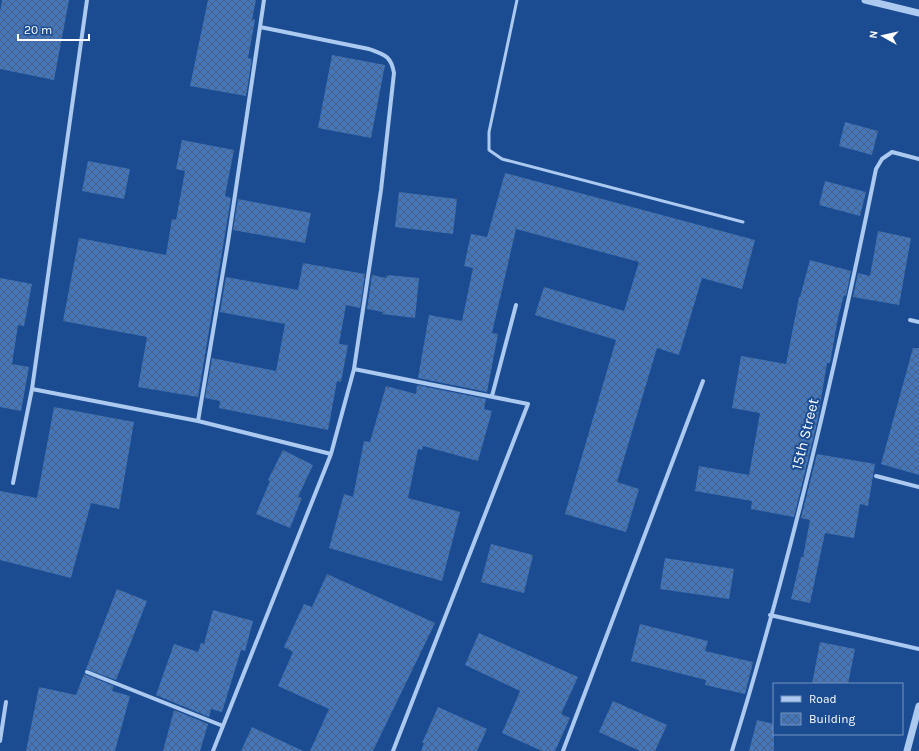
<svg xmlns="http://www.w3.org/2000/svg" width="919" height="751" viewBox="0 0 919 751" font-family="Karla,sans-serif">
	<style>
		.building { fill: url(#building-cross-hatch) }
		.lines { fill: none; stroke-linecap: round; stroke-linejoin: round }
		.service { stroke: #acc9ef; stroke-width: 3 }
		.minor { stroke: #acc9ef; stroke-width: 4 }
		.tertiary { stroke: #acc9ef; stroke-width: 7 }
		.labels { text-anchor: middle; stroke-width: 4; stroke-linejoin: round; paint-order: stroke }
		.street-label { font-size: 15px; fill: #fff; stroke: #1b4c92 }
	</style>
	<defs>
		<pattern id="building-cross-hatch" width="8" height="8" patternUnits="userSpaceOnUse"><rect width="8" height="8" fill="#4476b9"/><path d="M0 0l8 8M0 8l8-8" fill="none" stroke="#486182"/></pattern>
	</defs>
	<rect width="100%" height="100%" fill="#1b4c92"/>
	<path class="building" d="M2 0H69L54 80 0 69V12Z
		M208 0H256L252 19 255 20 248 58 252 59 246 96 190 86Z
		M332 55 385 65 371 138 318 128Z
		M845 122 878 131 872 155 839 146Z
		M182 140 234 150 225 196 231 198 198 397 138 387 147 337 63 321 79 238 166 255 172 219 176 220 185 171 176 169Z
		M88 161 130 169 124 199 82 191Z
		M505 173 755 240 742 289 702 278 679 355 657 348 617 482 639 489 626 532 565 514 616 340 535 315 544 287 624 311 639 262 516 229 492 333 498 334 487 392 418 378 429 315 462 321 473 268 464 266 471 234 487 237Z
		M825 181 866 192 860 216 819 205Z
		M399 192 457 199 453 234 395 227Z
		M238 199 311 213 305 243 233 230Z
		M878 231 911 238 899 305 853 297 858 273 870 276Z
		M810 260 851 271 846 296 844 295 838 318 830 363H827L817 423 794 517 751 509 752 501 695 491 699 466 749 475 760 413 732 408 741 356 786 364 799 297H800Z
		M303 263 365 274 360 308 346 305 339 344 348 345 341 382 337 381 328 430 219 408 220 401 205 398 212 358 276 371 285 324 220 312 226 277 298 290Z
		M372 275 386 278 387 275 419 278 415 318 382 314 383 312 367 309Z
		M0 278 32 284 24 326 18 325 12 364 29 367 21 411 0 407Z
		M913 348H919V475L881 464Z
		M417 385 486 399 484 409 492 411 478 461 423 446 422 450 418 449 408 498 460 512 442 581 329 548 344 494 353 497 364 441 370 442 386 386 416 394Z
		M54 407 134 422 119 509 91 503 71 578 0 560V491L37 498Z
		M283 450 313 465 298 497 302 498 290 528 256 514 270 481 268 480Z
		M817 454 875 464 868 506 860 504 854 538 825 533 810 603 791 599 801 557H803L810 520 801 518Z
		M491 544 533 555 524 593 481 582Z
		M665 558 734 569 729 599 660 589Z
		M327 574 435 623 373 751H310L329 709 278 686 293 652 284 647 304 604 312 607Z
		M117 589 147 601 116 680 86 669Z
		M213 610 253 621 245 651 241 650 222 712 211 709 209 717 156 695 174 644 198 652 201 643 204 644Z
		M640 624 708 641 705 651 753 662 745 694 705 685 706 680 631 661Z
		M479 633 578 677 561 714 570 718 555 751H542L502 733 520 691 465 665Z
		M820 642 855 649 848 684H812Z
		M84 674 114 686 112 691 130 696 115 751H26L39 687 76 695Z
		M613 701 667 725 655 751H640L599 732Z
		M438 707 487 729 477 751H421L424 743H422Z
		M174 710 208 724 200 751H163Z
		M757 720 774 724V751H749Z
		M252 727 303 751H241Z"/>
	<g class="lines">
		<path class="service" d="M517 0 489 132V150L502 159 743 222"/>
		<path class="minor" d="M87 0 32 389 198 421 331 454
			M910 320 919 322
			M354 369 528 404 393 751
			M492 396 516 305
			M198 421 228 242 260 27
			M876 476 919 487
			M13 483 32 389
			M770 615 919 649
			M87 672 223 726
			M0 741 6 702
			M213 751 331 454 354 369 381 190 394 73C391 56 385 55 369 49L260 27 264 0
			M563 751 703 381
			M732 751C791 560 836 365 876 169L882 159 892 152 919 159"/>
		<path class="tertiary" d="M865 0 919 13
			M907 751 919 706"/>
	</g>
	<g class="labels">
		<g class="street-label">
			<text transform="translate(805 434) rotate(-76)" y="5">15th Street</text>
		</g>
	</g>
	<rect x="773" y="683" width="130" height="52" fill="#1b4c92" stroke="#7694be"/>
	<rect x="781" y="696" width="20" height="6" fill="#acc9ef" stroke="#7694be"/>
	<text x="809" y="703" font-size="12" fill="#ffffff">Road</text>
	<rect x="781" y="713" width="20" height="12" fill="url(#building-cross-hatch)" stroke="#7694be"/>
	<text x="809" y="723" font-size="12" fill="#ffffff">Building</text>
	<g transform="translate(883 36) rotate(278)" stroke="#1b4c92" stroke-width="3" paint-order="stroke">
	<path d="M0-3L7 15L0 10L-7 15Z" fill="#ffffff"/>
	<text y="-6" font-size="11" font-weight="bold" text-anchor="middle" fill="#ffffff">N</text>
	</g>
	<path d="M18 34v6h71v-6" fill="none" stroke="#ffffff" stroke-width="2"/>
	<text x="24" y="34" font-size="12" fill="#ffffff" stroke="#1b4c92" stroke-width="3" paint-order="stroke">20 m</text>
</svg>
